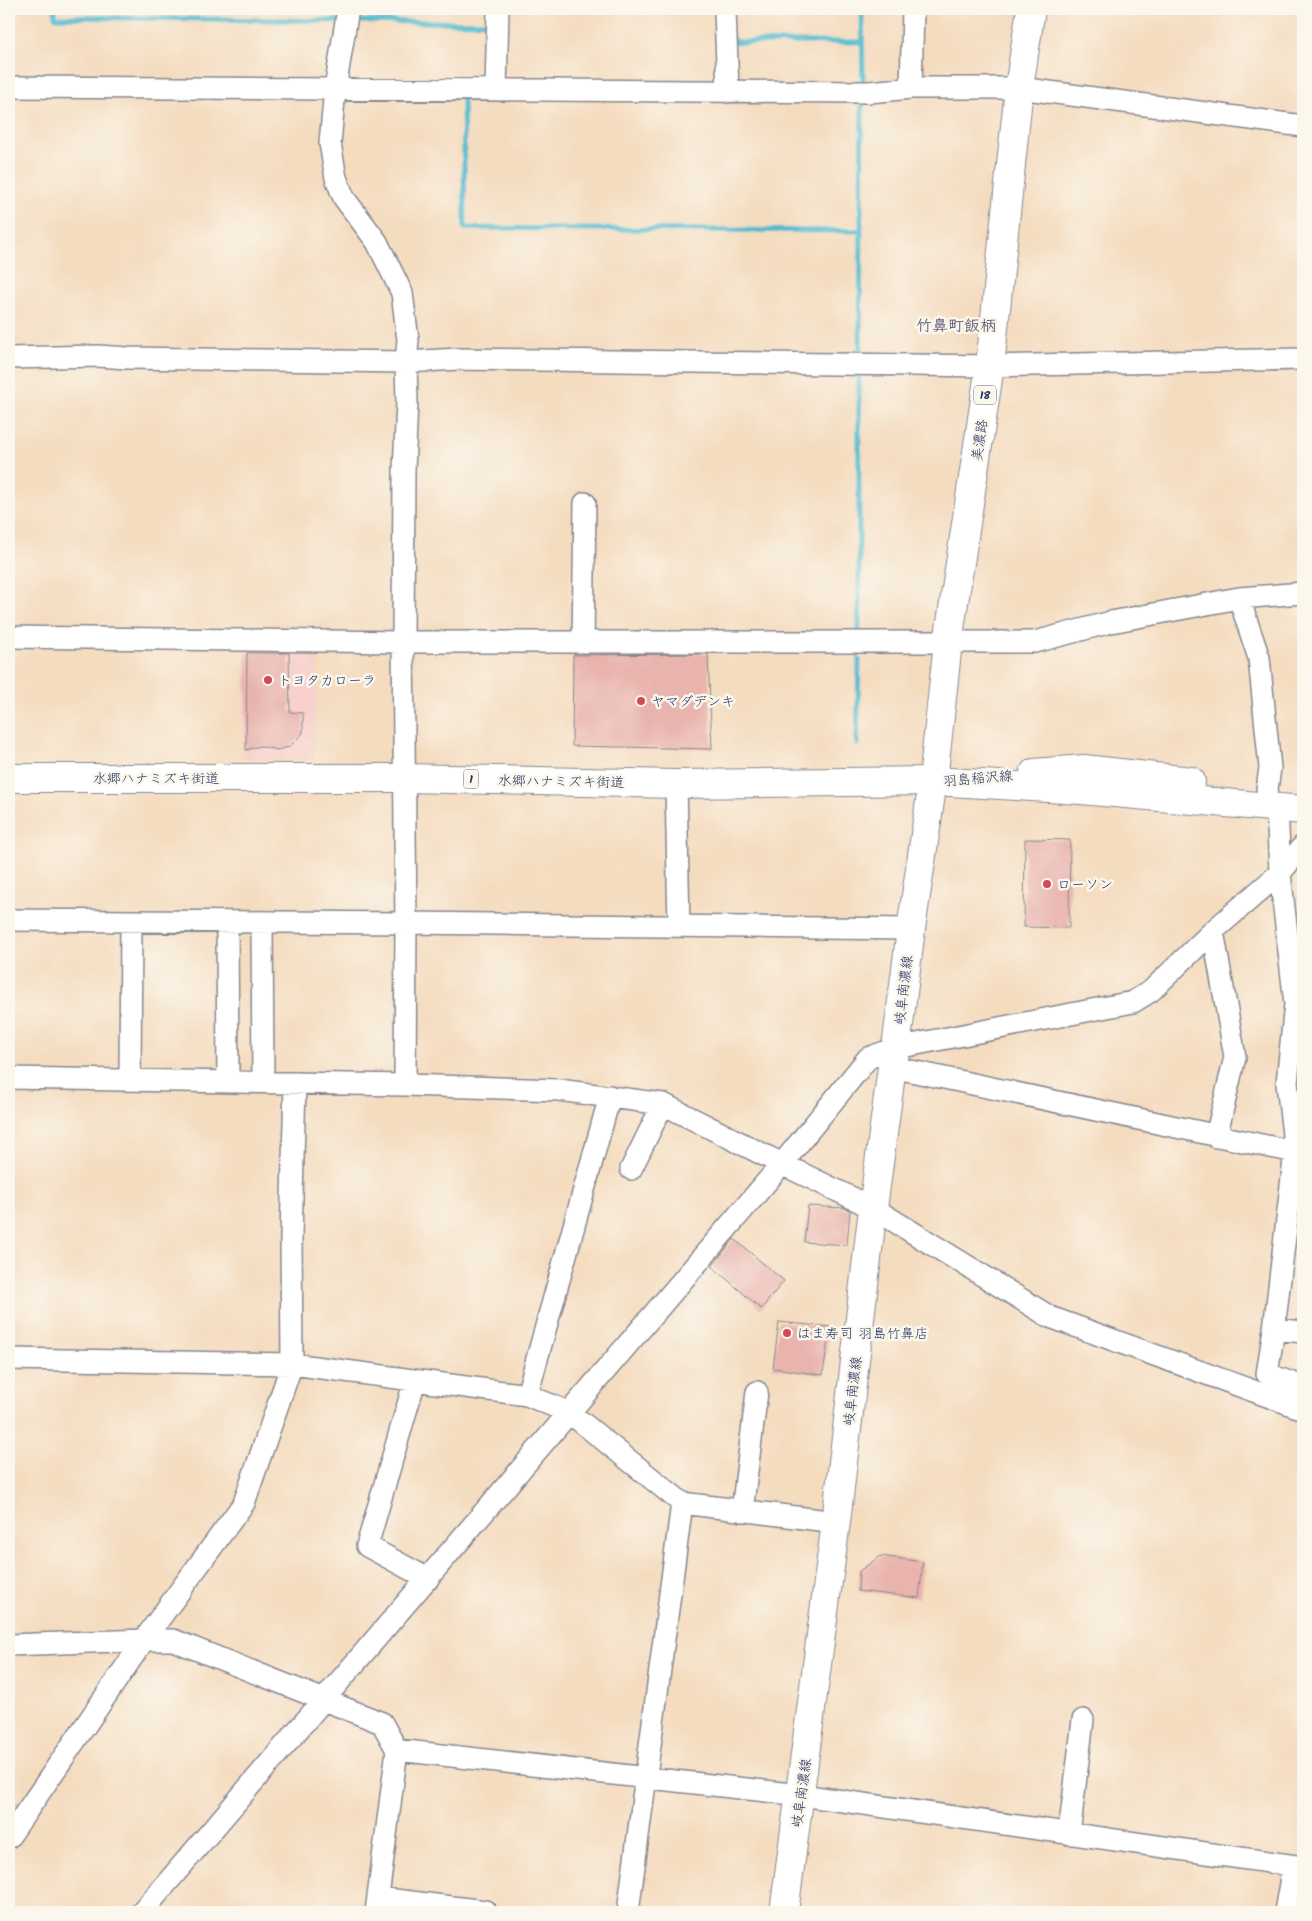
<svg xmlns="http://www.w3.org/2000/svg" width="1312" height="1921" viewBox="0 0 1312 1921" font-family="Kalam,'Klee One',sans-serif">
	<style>
		.built { fill: #f7d0cb }
		.lines { fill: none; stroke-linecap: round; stroke-linejoin: round }
		.stream { stroke: #53bbd0; stroke-width: 5 }
		.building { fill: #e9b4ae }
		.minor-casing { stroke: #88868e; stroke-width: 24 }
		.major-casing { stroke: #88868e; stroke-width: 30 }
		.minor { stroke: #fff; stroke-width: 21 }
		.major { stroke: #fff; stroke-width: 28 }
		.poi-dot { fill: #d1495b; stroke: #fbf7ec; stroke-width: 2 }
		.labels { text-anchor: middle; stroke-width: 5; stroke-linejoin: round; paint-order: stroke }
		.shield { fill: #fbf7ec; stroke: #5e6b89; stroke-width: 1 }
		.shield-label { font-size: 12px; font-weight: bold; fill: #1b2f5e }
		.street-label { font-size: 14px; fill: #1b2f5e; stroke: #fbf7ec }
		.poi-label { font-size: 14px; fill: #1b2f5e; stroke: #fbf7ec; text-anchor: start }
		.quarter-label { font-size: 16px; font-weight: bold; fill: #635e7a; stroke: #fbf7ec }
	</style>
	<rect width="100%" height="100%" fill="#fbf7ec"/>
	<filter id="ink" filterUnits="userSpaceOnUse"><feTurbulence type="fractalNoise" baseFrequency=".02" numOctaves="2"/><feDisplacementMap in="SourceGraphic" scale="10" xChannelSelector="R" yChannelSelector="G"/><feConvolveMatrix kernelMatrix="1 2 1 2 8 2 1 2 1" color-interpolation-filters="sRGB"/></filter>
	<filter id="wash" filterUnits="userSpaceOnUse"><feTurbulence type="fractalNoise" baseFrequency=".0096" numOctaves="4" result="noise"/><feDisplacementMap in="SourceGraphic" scale="20" xChannelSelector="R" yChannelSelector="G"/><feGaussianBlur stdDeviation="1.12" result="paint"/><feColorMatrix in="noise" values="0 0 0 0 0 0 0 0 0 0 0 0 0 0 0 0 0 1.4 0 .05"/><feComposite in="paint" operator="in"/></filter>
	<g filter="url(#wash)">
		<rect width="100%" height="100%" fill="#f4dcbf"/>
		<path class="built" d="M245 644 319 646 314 759H243Z"/>
		<g class="lines">
			<path class="stream" d="M55 9V17L341 21
				M862 9 863 81
				M355 21 492 23V21
				M733 39 734 42H862
				M463 96 465 228 860 231
				M860 353 862 103
				M859 632V371
				M857 744 859 660"/>
		</g>
		<g id="blocks">
			<path class="building" d="M247 653H289L290 712 303 713V733L289 747 277 750 260 746 246 750Z
				M708 654 712 749 572 746 573 655Z
				M1025 839 1070 840 1069 928 1024 927Z
				M808 1206 845 1208 850 1211 847 1245 804 1242Z
				M734 1239 784 1281 761 1309 712 1266Z
				M779 1322 830 1327 823 1375 773 1368Z
				M881 1556 923 1562 919 1598 858 1591 859 1571Z"/>
		</g>
	</g>
	<g filter="url(#ink)">
		<use href="#blocks" fill-opacity="0" stroke="#88868e" stroke-width="1"/>
		<g class="lines">
			<g class="minor-casing">
				<path id="minor" d="M348 9 335 89 330 143 336 178 344 198 377 242 402 293 408 340 406 362 407 402 404 471 403 642 406 923 405 1085
					M725 9 728 92
					M9 87 869 92 911 88H1019L1303 126
					M911 88 913 9
					M496 89 498 9
					M9 358 98 356 127 358 406 362 458 359 990 366 1303 359
					M1239 598 1259 658 1270 768 1267 789
					M9 637 403 642H1035L1111 622 1239 598 1303 593
					M583 641 585 503
					M676 784 679 926
					M1277 807 1280 873 1295 1004 1287 1083 1295 1152 1274 1329 1267 1374 1303 1387
					M9 920 406 923 911 929
					M227 922 228 1081
					M262 922 263 1082
					M1213 931 1235 1057 1216 1137
					M892 1067 1295 1152H1303
					M9 1078 405 1085 559 1090 663 1104 782 1164 873 1208 1050 1317 1303 1409
					M130 1080 131 921
					M631 1169 663 1104
					M1274 1329 1303 1332
					M9 1359 292 1364 527 1395 570 1413 682 1503 628 1912
					M415 1380 367 1546 428 1579
					M527 1395 610 1096
					M682 1503 836 1522
					M742 1511 757 1392
					M9 1645 144 1640H173L382 1723 397 1750
					M1069 1834 1083 1720
					M9 1837 144 1640 244 1503 292 1364 291 1237 295 1083
					M378 1898 485 1911
					M142 1912 782 1164 868 1058 896 1048 1133 1002 1151 991 1213 931 1280 873 1303 846
					M376 1912 397 1750 801 1795 1303 1867
					M1285 1912 1293 1866"/>
			</g>
			<g class="major-casing">
				<path id="major" d="M1034 773 1084 769 1191 781
					M9 778H405L676 784 933 781 1081 790 1303 810
					M784 1912 836 1522 873 1208 892 1067 896 1048 911 929 933 781 948 642 990 366 1019 88 1031 9"/>
			</g>
			<use href="#minor" class="minor"/>
			<use href="#major" class="major"/>
		</g>
	</g>
	<g class="poi-dot">
		<circle cx="268" cy="680" r="5"/>
		<circle cx="641" cy="701" r="5"/>
		<circle cx="1047" cy="884" r="5"/>
		<circle cx="787" cy="1333" r="5"/>
	</g>
	<g class="labels">
		<g class="shield">
			<rect x="974" y="385.5" width="22" height="19" rx="4"/>
			<rect x="463.5" y="769.5" width="15" height="19" rx="4"/>
		</g>
		<g class="shield-label">
			<text x="985" y="399">18</text>
			<text x="471" y="783">1</text>
		</g>
		<g class="street-label">
			<text transform="translate(979 440) rotate(-82)" y="5">美濃路</text>
			<text x="156" y="783">水郷ハナミズキ街道</text>
			<text transform="translate(978 778) rotate(-5)" y="5">羽島稲沢線</text>
			<text transform="translate(561 781) rotate(1)" y="5">水郷ハナミズキ街道</text>
			<text transform="translate(903 990) rotate(-83)" y="5">岐阜南濃線</text>
			<text transform="translate(852 1391) rotate(-83)" y="5">岐阜南濃線</text>
			<text transform="translate(801 1793) rotate(-82)" y="5">岐阜南濃線</text>
		</g>
		<g class="poi-label">
			<text x="278" y="685">トヨタカローラ</text>
			<text x="651" y="706">ヤマダデンキ</text>
			<text x="1057" y="889">ローソン</text>
			<text x="797" y="1338">はま寿司 羽島竹鼻店</text>
		</g>
		<g class="quarter-label">
			<text x="956" y="331">竹鼻町飯柄</text>
		</g>
	</g>
	<rect width="1312" height="1921" fill="none" stroke="#fbf7ec" stroke-width="30"/>
</svg>
